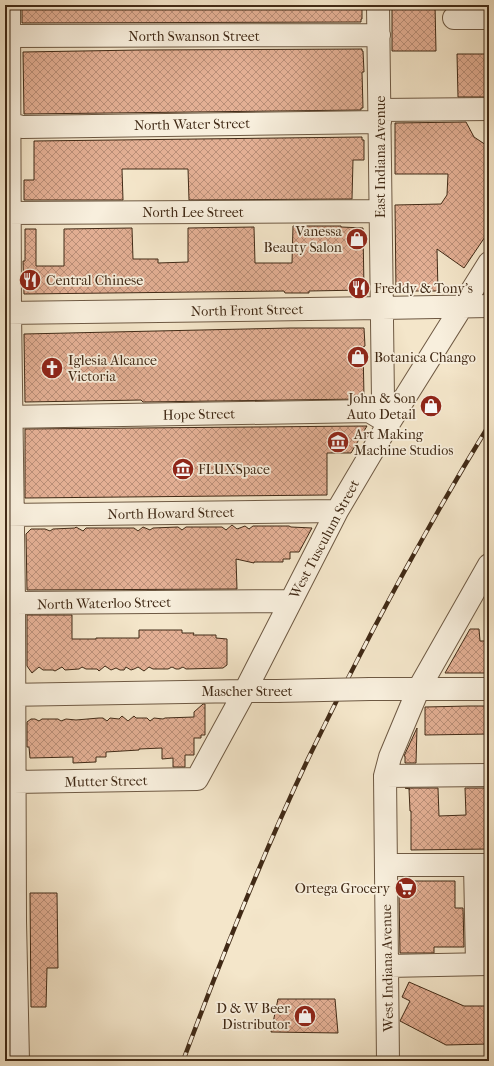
<svg xmlns="http://www.w3.org/2000/svg" width="494" height="1066" viewBox="0 0 494 1066" font-family="'IM FELL French Canon',serif">
	<style>
		.building { fill: url(#building-cross-hatch); stroke: #412a16 }
		.lines { fill: none; stroke-linecap: round; stroke-linejoin: round }
		.minor-casing { stroke: #6e5943; stroke-width: 24 }
		.minor { stroke: #f8efdd; stroke-width: 22 }
		.rail-casing { stroke: #412a16; stroke-width: 4.5 }
		.rail { stroke: #f8efdd; stroke-width: 3; stroke-dasharray: 9; stroke-linecap: butt }
		.minor-bridge-casing { stroke: #6e5943; stroke-width: 24; stroke-linecap: butt }
		.minor-bridge { stroke: #f8efdd; stroke-width: 22 }
		.labels { text-anchor: middle; stroke-width: 3.5; stroke-linejoin: round; paint-order: stroke }
		.street-label { font-size: 14px; fill: #412a16; stroke: #f8efdd }
		.poi-label { font-size: 14px; fill: #412a16; stroke: #f8efdd; text-anchor: start }
	</style>
	<defs>
		<pattern id="building-cross-hatch" width="8" height="8" patternUnits="userSpaceOnUse"><rect width="8" height="8" fill="#e3af94"/><path d="M0 0l8 8M0 8l8-8" fill="none" stroke="#ba8f78"/></pattern>
	</defs>
	<rect width="100%" height="100%" fill="#f4e6ca"/>
	<filter id="stains"><feTurbulence type="fractalNoise" baseFrequency=".005" numOctaves="4"/><feColorMatrix values="0 0 0 0 .2 0 0 0 0 .09 0 0 0 0 .02 0 0 0 .5 -.17"/></filter>
	<radialGradient id="worn" r=".72"><stop offset=".6" stop-color="#630" stop-opacity="0"/><stop offset="1" stop-color="#630" stop-opacity=".3"/></radialGradient>
	<path class="building" d="M22 5H362V19H361V22L22 23Z
		M392 5H435L436 51H392Z
		M362 49V51H363L364 72H362L363 108H361V110L24 114 23 52 140 50Z
		M457 54H489V97H458Z
		M466 122 474 137 489 147V231L464 268 437 249 438 291H396L395 205 441 204 447 195 448 174H395V123Z
		M362 137V140H364V160H353L352 199 189 200 188 169H122L123 200H24V180H34V141Z
		M293 226H341V227L363 228 364 290 309 291V293H285L284 291 24 294 23 261H25V229H36V266H64V229L132 228 133 259H158V263L188 262V228L254 227 255 263H292Z
		M290 328H364L365 346 363 347 364 397 362 399 143 402 141 400 25 402 24 334Z
		M367 426 351 453H327V495L25 498V429Z
		M232 525 237 529 245 526 249 529 253 526H289L291 527 312 528 299 552H290V559H283V562H254V563L236 559 237 589 27 590 26 534 31 529H45L50 531 53 529 75 528 76 527 83 531 86 528H134L138 531 143 527 150 530 153 528 178 527 182 530 186 527H222L226 530Z
		M27 615H72V639H96V638H139V630H182V633H194L193 635H216V638L227 639V665L223 668 186 669 183 667 179 669H176L172 667 168 669H153L149 667 144 671 138 667 134 669 131 670 126 667 124 670H120L116 668 111 670 105 666 99 671 97 669H86L82 667 79 669 65 670 62 667 55 671 53 670H43L39 667 32 673 27 666Z
		M470 629H479L480 641H487L489 673H445Z
		M203 704H205V735H201V738H194V755H185V767H173V758L162 759V748L139 749V750L106 752V757H96V762L73 763V757L30 758 29 747H27V722L31 719H35L39 721 42 719H58L61 721 66 719 76 720 99 718H103L107 721 110 718 119 719 122 716 128 721 134 716 136 718H147L150 721 154 718 163 719 165 718 194 717V712Z
		M469 706H489V734L425 735V707Z
		M417 728 416 763H405V756H404Z
		M405 788H438L439 816 466 815 465 788H489V849L411 850V811H410L409 789H410Z
		M400 881H455V908H463L464 947H434V953H400L399 895 400 896Z
		M30 893H57L58 968H47L46 1007H31Z
		M409 982 464 1006H489V1044L446 1045 400 1021 410 1001 402 997Z
		M278 999H335L338 1033 271 1032Z"/>
	<g class="lines">
		<g class="minor-casing">
			<path id="minor" d="M9 5 10 313 14 603 15 921 18 1061
				M378 5 383 400 389 423
				M454 18H489
				M9 36 379 35
				M380 110 489 109
				M5 122 22 127 380 122
				M5 213 380 211
				M5 313 382 308 489 306
				M5 417 369 411 389 423
				M5 515 337 511
				M14 603 291 601
				M370 689H489
				M5 695 245 691H277
				M385 776 489 775
				M14 782 197 779 245 691 337 511 389 423 489 263
				M386 865H489
				M475 865 477 964
				M387 966 489 964
				M388 1061 385 776 390 757 418 690 489 565"/>
		</g>
		<use href="#minor" class="minor"/>
		<g class="rail-casing">
			<path id="rail" d="M183 1061C221 959 261 858 308 759 363 645 423 533 489 425"/>
		</g>
		<use href="#rail" class="rail"/>
		<g class="minor-bridge-casing">
			<path id="minor-bridge" d="M277 691 370 689"/>
		</g>
		<use href="#minor-bridge" class="minor-bridge"/>
	</g>
	<defs>
		<g id="shop-disc" transform="scale(1.15)"><circle r="9.5" fill="#8f2418" stroke="#f8efdd"/><path d="M-5-2.5h2.3a2.7 3.5 0 0 1 5.4 0H5L5.5 6h-11ZM-1.5-2.5h3a1.5 2.3 0 0 0-3 0Z" fill="#fff"/></g>
		<g id="restaurant-disc" transform="scale(1.15)"><circle r="9.5" fill="#8f2418" stroke="#f8efdd"/><path d="M-5-6h1v4h1v-4h1v4h1v-4h1v5L-1.5 .5V6h-2V.5L-5-1ZM5-6V6H3V1.5H1.5Q1.5-4 5-6Z" fill="#fff"/></g>
		<g id="church-disc" transform="scale(1.15)"><circle r="9.5" fill="#8f2418" stroke="#f8efdd"/><path d="M-1.2-6h2.4v3.5h3.3v2.4h-3.3V6h-2.4V-.1h-3.3v-2.4h3.3Z" fill="#fff"/></g>
		<g id="museum-disc" transform="scale(1.15)"><circle r="9.5" fill="#8f2418" stroke="#f8efdd"/><path d="M0-6L6-3V-2H-6V-3ZM-5-1h2V3h-2ZM-1-1h2V3h-2ZM3-1h2V3H3ZM-6 4H6V6H-6Z" fill="#fff"/></g>
		<g id="supermarket-disc" transform="scale(1.15)"><circle r="9.5" fill="#8f2418" stroke="#f8efdd"/><path d="M-6-5.5h2.5l.6 2H6L4.5 2H-2.5L-4.4-4H-6ZM-1.5 3.2a1.3 1.3 0 1 0 .1 0ZM3 3.2a1.3 1.3 0 1 0 .1 0Z" fill="#fff"/></g>
	</defs>
	<g fill-rule="evenodd">
		<use href="#shop-disc" x="357" y="239"/>
		<use href="#restaurant-disc" x="30" y="280"/>
		<use href="#restaurant-disc" x="359" y="288"/>
		<use href="#shop-disc" x="358" y="357"/>
		<use href="#church-disc" x="52" y="368"/>
		<use href="#shop-disc" x="431" y="406"/>
		<use href="#museum-disc" x="338" y="442"/>
		<use href="#museum-disc" x="183" y="469"/>
		<use href="#supermarket-disc" x="406" y="888"/>
		<use href="#shop-disc" x="305" y="1016"/>
	</g>
	<g class="labels">
		<g class="street-label">
			<text x="194" y="41">North Swanson Street</text>
			<text transform="translate(192 124) rotate(-1)" y="5">North Water Street</text>
			<text transform="translate(380 157) rotate(-90)" y="5">East Indiana Avenue</text>
			<text x="193" y="217">North Lee Street</text>
			<text transform="translate(247 310) rotate(-1)" y="5">North Front Street</text>
			<text transform="translate(199 414) rotate(-1)" y="5">Hope Street</text>
			<text transform="translate(171 513) rotate(-1)" y="5">North Howard Street</text>
			<text transform="translate(324 539) rotate(-62)" y="5">West Tusculum Street</text>
			<text transform="translate(104 603) rotate(-1)" y="5">North Waterloo Street</text>
			<text x="247" y="696">Mascher Street</text>
			<text transform="translate(106 781) rotate(-1)" y="5">Mutter Street</text>
			<text transform="translate(387 968) rotate(-91)" y="5">West Indiana Avenue</text>
		</g>
		<g class="poi-label">
			<text x="342" y="236" text-anchor="end">Vanessa<tspan x="342" dy="16">Beauty Salon</tspan></text>
			<text x="46" y="285">Central Chinese</text>
			<text x="374" y="293">Freddy &amp; Tony's</text>
			<text x="374" y="362">Botanica Chango</text>
			<text x="68" y="365">Iglesia Alcance<tspan x="68" dy="16">Victoria</tspan></text>
			<text x="416" y="403" text-anchor="end">John &amp; Son<tspan x="416" dy="16">Auto Detail</tspan></text>
			<text x="354" y="439">Art Making<tspan x="354" dy="16">Machine Studios</tspan></text>
			<text x="198" y="474">FLUXSpace</text>
			<text x="390" y="893" text-anchor="end">Ortega Grocery</text>
			<text x="290" y="1013" text-anchor="end">D &amp; W Beer<tspan x="290" dy="16">Distributor</tspan></text>
		</g>
	</g>
	<rect width="494" height="1066" fill="none" stroke="#f4e6ca" stroke-width="20"/>
	<rect x="6" y="6" width="482" height="1054" fill="none" stroke="#412a16" stroke-width="2"/>
	<rect x="10" y="10" width="474" height="1046" fill="none" stroke="#412a16"/>
	<rect width="100%" height="100%" filter="url(#stains)"/>
	<rect width="100%" height="100%" fill="url(#worn)"/>
</svg>
